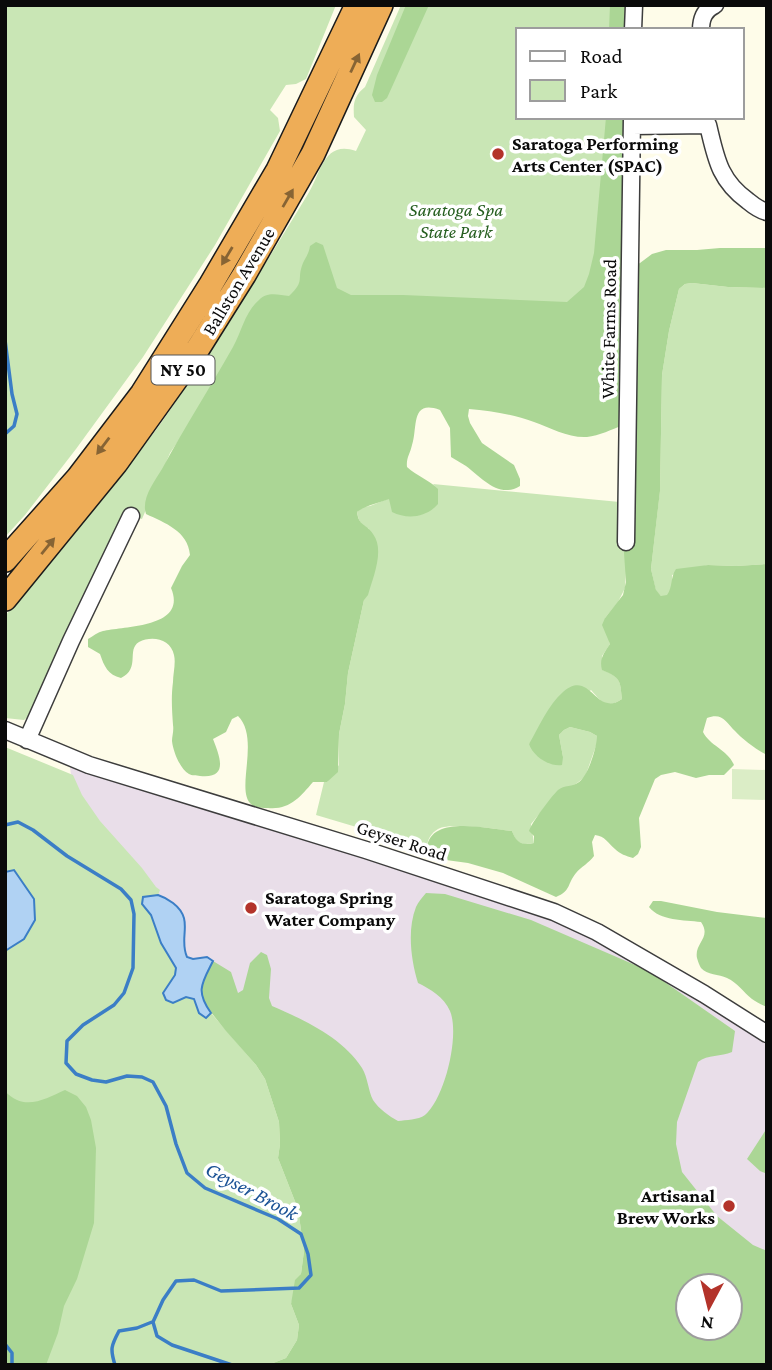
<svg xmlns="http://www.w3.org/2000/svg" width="772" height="1370" viewBox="0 0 772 1370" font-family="'Crimson Pro',serif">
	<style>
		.industrial { fill: #e9dee9; fill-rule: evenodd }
		.green { fill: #c9e6b5 }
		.forest { fill: #abd695; fill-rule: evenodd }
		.pitch { fill: #dbedc6 }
		.water { fill: #b0d2f3; stroke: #3b7ec6; stroke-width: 2 }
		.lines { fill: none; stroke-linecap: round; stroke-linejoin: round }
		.stream { stroke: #3b7ec6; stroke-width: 3.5 }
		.minor-casing { stroke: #3d3d3d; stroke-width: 19 }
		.highway-casing { stroke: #1b1b1b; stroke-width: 26 }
		.minor { stroke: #fff; stroke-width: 16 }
		.highway { stroke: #eead57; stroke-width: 23 }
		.oneway { fill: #876434 }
		.poi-dot { fill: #b3332a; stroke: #fff; stroke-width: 2.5 }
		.labels { text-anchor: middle; stroke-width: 7; stroke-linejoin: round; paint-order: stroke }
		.shield { fill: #fff; stroke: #545454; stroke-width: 2 }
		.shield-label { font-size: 18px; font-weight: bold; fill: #0a0a0a }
		.poi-label { font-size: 19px; font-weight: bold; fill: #0a0a0a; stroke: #fff; text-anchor: start }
		.park-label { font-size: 19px; font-style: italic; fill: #255e1f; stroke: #fff }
		.street-label { font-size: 19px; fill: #0a0a0a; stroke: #fff }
		.water-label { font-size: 21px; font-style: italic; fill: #1b5295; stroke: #fff }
	</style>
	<rect width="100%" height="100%" fill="#fefce9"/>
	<path class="industrial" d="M70 767 135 785 311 839 573 927 621 949 767 1044V1365H392L265 1062 74 800ZM688 1286H730V1328H688Z"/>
	<path class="green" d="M5 5H336L306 79 296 84 286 85 270 110 278 118 280 131 215 245 143 357 76 449 25 515 5 537Z
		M401 5H628L627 30H518V117H626L622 352 276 298 170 453 142 519 124 514 31 714 24 720 5 718V616C43 574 78 529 113 485 131 461 151 438 168 413 217 342 263 268 308 194 321 174 323 140 356 151L366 130 354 117C353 103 354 96 365 87Z
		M692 283 728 287 767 288V564L736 566 708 565 672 575V589L668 596H661L656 591 651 569 660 490 662 375 669 331 679 289 685 284Z
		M433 484 630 503 625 588 618 602 605 618 610 644 602 656 603 670C621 678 620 680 622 699 606 710 601 701 591 690L529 744 563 757 559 735 564 730 570 727 590 732 597 736V743L585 777 573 786 559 790 531 824 534 843C522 846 516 843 512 831 496 829 451 822 438 829 431 833 427 840 427 848L316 815 324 782H327L339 765V734L345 704 348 673 364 600 369 529C360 525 359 521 357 512L363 507 370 506 390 498 438 490Z
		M5 747 73 775 82 795 100 821 142 868 156 887 160 890 158 895 144 897 161 943 176 968 175 975 163 994 166 1000 187 997 194 999 199 1013 205 1018 211 1013 256 1065 265 1079 279 1122 280 1144 278 1158 298 1209 304 1251 301 1274 291 1304 299 1325 297 1340 286 1358 268 1365H5V951L24 939 14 870 5 872Z"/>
	<path class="forest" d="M406 5H429L387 98 382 102H375L372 95 377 75Z
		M610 5H629V30H609Z
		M606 117H629L634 266 640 263 652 254 666 250H697L720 248H767V288L728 287 692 283 685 284 679 289 669 331 662 375 660 491 651 569 656 590 661 596 667 595C673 587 670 578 676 569L708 565 736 566 767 564V755C758 751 741 738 735 731 726 722 722 712 707 718L703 732C710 746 728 750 734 765L724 775H709L696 778 675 772 661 775 655 779 639 818 641 847 638 854 633 858C626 856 620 854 615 849 608 843 605 836 595 835L592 842 594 856C589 863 581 867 576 873 567 884 571 891 556 897L503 873 468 863 446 860 431 854 427 848C430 814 489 829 512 831 516 842 522 846 534 843V836L529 831C532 822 551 797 558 790 564 785 573 787 579 782 588 776 597 747 597 736L590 732 570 727 564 730 559 735 563 757 562 765C549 767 533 756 529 744 539 727 548 705 563 692 591 668 595 718 622 699 620 680 621 678 602 670 599 659 604 653 610 644L602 625 605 618 623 595 626 582 624 553 630 503 624 425C612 429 599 436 587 437 568 438 551 428 534 422 513 414 491 411 469 409L468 416 470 423 482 443 514 465 520 479V486C499 499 482 478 466 466 461 463 456 460 451 457L450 428 440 410C410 399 418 428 412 445 410 454 406 458 407 467 417 476 429 480 438 489V504C427 517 408 520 392 512L389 499C379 503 364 506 357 512 359 527 366 523 373 534 385 550 373 577 368 595L364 600 348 673 345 704 339 734 338 772 327 782H313C300 797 290 810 268 808 263 808 256 808 252 805 234 792 261 739 238 716L232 719 226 732 213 739C220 757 229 779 200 776 196 775 192 776 189 774 180 769 173 751 172 741 172 736 174 731 173 725 172 710 171 697 173 682 173 674 176 663 174 655 171 639 152 635 139 642 126 650 141 668 121 678 108 675 104 666 100 654L88 647V639C93 636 98 632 103 631 124 626 188 628 171 588L182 566 190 555C188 531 165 523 146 514 141 499 154 482 162 469 184 428 210 388 233 347 242 331 245 312 259 300 267 291 279 295 289 296 306 280 296 280 303 263 306 257 309 253 310 246L316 242 323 245 337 288 351 295H403L567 302 584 287 589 274 594 253Z
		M426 893 445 894 531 920 649 971 735 1031 732 1052C721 1057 708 1054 698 1062L677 1122 676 1144 682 1172 717 1216 753 1245 767 1251V1365H268L286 1358 297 1340 299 1325 291 1304 295 1280 301 1274 304 1251 298 1209 278 1158 280 1144 279 1122 265 1079 256 1065 226 1031 202 1001 200 986 213 961 231 972 238 993 243 990 250 963 261 952 267 955 271 969 269 998 272 1006C304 1020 342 1037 362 1068 368 1078 368 1090 373 1100 379 1109 389 1116 398 1121 406 1120 418 1120 425 1115 445 1098 460 1035 450 1011 444 997 430 989 418 983 411 960 407 930 416 907 418 902 422 898 426 893ZM688 1286H730V1328H688Z
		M653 901H661L717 912 767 918V1007C762 1005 756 1002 752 999 743 992 738 983 727 978 719 974 707 975 701 968 699 965 698 961 697 958 694 943 712 938 701 922 684 920 660 921 649 907Z
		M65 1090 77 1096 86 1107 91 1120 96 1148 94 1223 77 1279 64 1306 58 1333 46 1365H5V1091C24 1112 45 1099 65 1090Z
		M767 1128V1174L760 1171 747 1159Z"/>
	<path class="pitch" d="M732 769 767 770V800L732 799Z"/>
	<path class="water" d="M14 870 34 899 35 920 24 939 5 951V872Z
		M158 895C164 897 168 899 173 903 195 920 178 937 187 957L193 959 207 957 213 961C202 983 195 991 211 1013L206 1018 199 1013 194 999 186 997 173 1003 166 1000 163 993 175 975 176 968 161 943 151 915 142 904 143 897Z"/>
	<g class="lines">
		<path class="stream" d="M5 340 12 394 17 414 14 426 5 434
			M5 825 18 822 33 830 67 856 121 889 131 900 134 914 133 968 124 993 114 1005 83 1025 67 1041 66 1063 76 1074 92 1080 106 1082 127 1076 142 1077 153 1082 166 1106 176 1144 187 1173 205 1188 278 1219 301 1234 308 1254 311 1275 299 1288 221 1291 194 1280 176 1281 163 1300 153 1322 157 1336 172 1345 232 1365
			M5 1344 12 1353V1365
			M115 1365C110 1349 111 1346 119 1331L137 1328 152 1322"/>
		<g class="minor-casing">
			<path id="minor" d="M633 30 634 5
				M701 30C701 19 704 10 715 5
				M632 126 708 125C716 158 719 180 748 201 754 206 759 210 767 212
				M626 542 632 117
				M5 730 89 765 366 850 554 912 597 932 704 994 767 1034
				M27 740 71 641 131 516"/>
		</g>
		<g class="highway-casing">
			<path id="highway" d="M5 560 78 478 142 394 210 286 278 170 357 5
				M5 599 116 463 197 350 244 275 313 154 381 5"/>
		</g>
		<use href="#minor" class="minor"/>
		<use href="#highway" class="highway"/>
	</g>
	<defs><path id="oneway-solid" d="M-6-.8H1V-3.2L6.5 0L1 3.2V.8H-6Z" transform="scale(1.75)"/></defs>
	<g class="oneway">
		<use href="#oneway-solid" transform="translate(355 63) rotate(-65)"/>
		<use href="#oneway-solid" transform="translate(288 198) rotate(-60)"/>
		<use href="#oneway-solid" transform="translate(227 256) rotate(121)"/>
		<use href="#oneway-solid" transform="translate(103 446) rotate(127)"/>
		<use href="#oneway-solid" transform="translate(48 546) rotate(-51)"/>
	</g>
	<g class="poi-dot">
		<circle cx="498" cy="154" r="7"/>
		<circle cx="251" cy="908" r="7"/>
		<circle cx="729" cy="1206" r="7"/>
	</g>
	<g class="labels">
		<rect class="shield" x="151.5" y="355.5" width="63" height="29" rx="5"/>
		<g class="shield-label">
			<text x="183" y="376">NY 50</text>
		</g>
		<g class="poi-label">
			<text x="512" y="150">Saratoga Performing<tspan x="512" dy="22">Arts Center (SPAC)</tspan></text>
			<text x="265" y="904">Saratoga Spring<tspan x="265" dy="22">Water Company</tspan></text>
			<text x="715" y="1202" text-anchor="end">Artisanal<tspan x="715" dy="22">Brew Works</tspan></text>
		</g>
		<g class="park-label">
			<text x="456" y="216">Saratoga Spa<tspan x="456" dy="22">State Park</tspan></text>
		</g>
		<g class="street-label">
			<text transform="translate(238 281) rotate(-59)" y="7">Ballston Avenue</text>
			<text transform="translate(608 329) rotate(-89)" y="7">White Farms Road</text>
			<text transform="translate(402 840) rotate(18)" y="7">Geyser Road</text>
		</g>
		<g class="water-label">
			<text transform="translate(252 1191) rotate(28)" y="7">Geyser Brook</text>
		</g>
	</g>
	<rect width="772" height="1370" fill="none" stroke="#0a0a0a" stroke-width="14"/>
	<rect x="516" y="28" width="228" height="91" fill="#ffffff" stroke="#9d9d9d" stroke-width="2"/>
	<rect x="530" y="51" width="35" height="10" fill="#ffffff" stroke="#9d9d9d" stroke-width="2"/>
	<text x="580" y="63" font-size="21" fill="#0a0a0a">Road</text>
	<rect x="530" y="80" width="35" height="21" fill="#c9e6b5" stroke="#9d9d9d" stroke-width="2"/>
	<text x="580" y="98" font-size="21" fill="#0a0a0a">Park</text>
	<g transform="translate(709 1307) rotate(187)"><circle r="33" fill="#ffffff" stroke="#9d9d9d" stroke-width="2"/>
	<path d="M0-5L12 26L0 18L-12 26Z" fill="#b3332a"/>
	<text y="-10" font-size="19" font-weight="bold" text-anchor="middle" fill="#0a0a0a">N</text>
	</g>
</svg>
